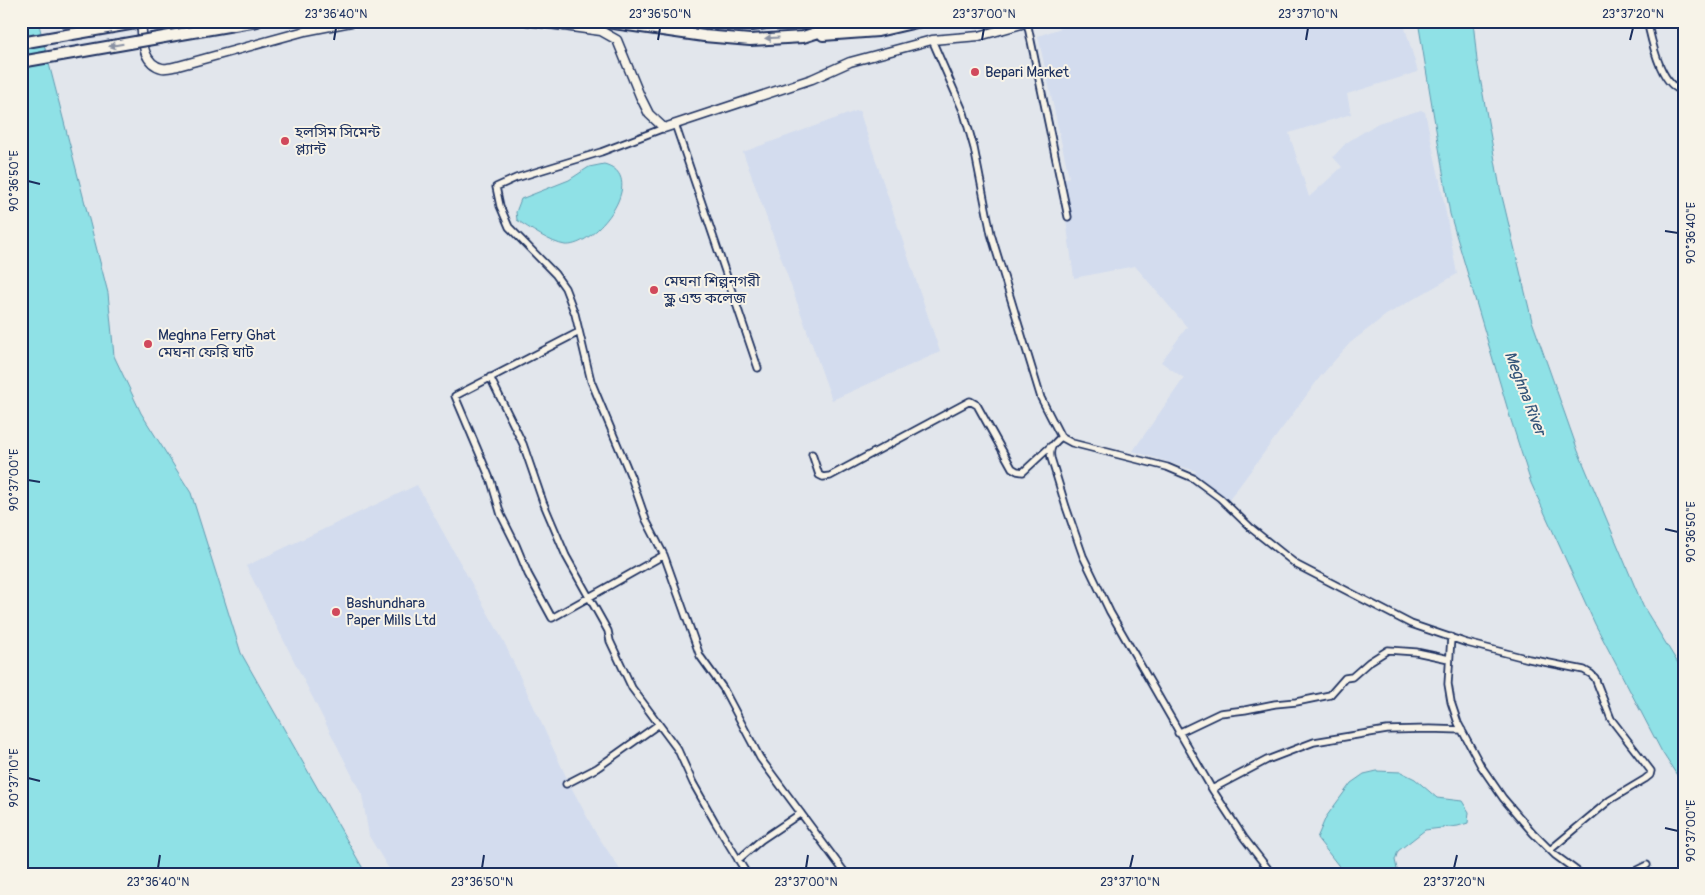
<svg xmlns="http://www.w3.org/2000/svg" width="1705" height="895" viewBox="0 0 1705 895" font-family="Pangolin,'Noto Sans Bengali',sans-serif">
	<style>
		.built { fill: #d3dcee }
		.water { fill: #8fe1e6; stroke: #619ab0 }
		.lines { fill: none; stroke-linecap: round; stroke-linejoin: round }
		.minor-casing { stroke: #1b2f5e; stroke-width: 9 }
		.tertiary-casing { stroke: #1b2f5e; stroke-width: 11 }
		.trunk-casing { stroke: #1b2f5e; stroke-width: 14 }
		.minor { stroke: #f7f3e8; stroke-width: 5.5 }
		.tertiary { stroke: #f7f3e8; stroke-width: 8 }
		.trunk { stroke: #f7f3e8; stroke-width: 10 }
		.trunk-bridge-casing { stroke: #1b2f5e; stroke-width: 14; stroke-linecap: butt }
		.trunk-bridge { stroke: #f7f3e8; stroke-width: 10 }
		.oneway { fill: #8991a3 }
		.ticks { fill: none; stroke: #1b2f5e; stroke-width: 2 }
		.poi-dot { fill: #d1495b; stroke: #f7f3e8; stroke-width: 2 }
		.labels { text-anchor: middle; stroke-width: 4; stroke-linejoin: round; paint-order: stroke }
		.poi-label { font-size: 15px; fill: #1b2f5e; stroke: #f7f3e8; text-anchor: start }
		.water-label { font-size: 16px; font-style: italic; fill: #325379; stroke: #f7f3e8 }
		.neatline { fill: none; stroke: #1b2f5e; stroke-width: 2 }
		.ticks-label { font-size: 12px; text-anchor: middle; fill: #1b2f5e }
	</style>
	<rect width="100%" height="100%" fill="#e2e6ec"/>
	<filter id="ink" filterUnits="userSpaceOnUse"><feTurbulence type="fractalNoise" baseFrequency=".02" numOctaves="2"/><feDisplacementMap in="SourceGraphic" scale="10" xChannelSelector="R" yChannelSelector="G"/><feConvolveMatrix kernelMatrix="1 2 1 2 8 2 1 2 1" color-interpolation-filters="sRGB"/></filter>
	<g filter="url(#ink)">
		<path class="built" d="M1081 21H1403L1418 72 1347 94 1351 114 1289 133 1309 197 1342 167 1333 157 1346 143 1378 123 1421 110 1425 112 1441 186 1457 274 1386 315 1350 343 1320 377 1229 500 1189 481 1196 471 1133 451 1184 378 1161 362 1187 327 1135 266 1074 278 1061 182 1069 177 1038 36Z
			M859 110 940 352 832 400 743 152Z
			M417 485 504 642 569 783 594 830 623 874H392L369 836 362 795 246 566Z"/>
		<path class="water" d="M21 21H38L108 293 114 356 141 413 191 493 241 653 366 874H21Z
			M1418 21H1473L1477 61 1500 188 1532 321 1578 451 1643 606 1684 673V786L1662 752 1595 624 1531 483 1510 417 1450 214Z
			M604 164C650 176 596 248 565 245 551 243 529 228 517 220L516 212 521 199 569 180 589 167Z
			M1377 771 1401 772 1415 779 1437 798 1462 801 1469 812 1468 823 1458 826 1425 830 1398 851 1395 860 1398 874H1345L1317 838 1326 817 1351 783 1364 774Z"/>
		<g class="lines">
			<g class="minor-casing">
				<path id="minor" d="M1647 21C1652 41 1660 87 1684 91
					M1027 22 1068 217
					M932 40 964 113 974 148 991 234 1041 398 1061 437 1072 443 1167 467 1193 478 1220 498 1252 529 1297 565 1411 624 1467 643 1529 659 1584 670 1591 674 1595 678 1611 719 1651 771 1650 775 1645 779 1610 800 1550 850
					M675 124 758 368
					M664 128 601 152 516 178 496 187 500 206 509 227 555 274 565 288 575 314 591 381 631 477 646 520 664 555 700 656 723 688 760 758 846 874
					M579 332 455 396 491 481 501 515 516 545 528 574 552 618 664 555
					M490 377 523 444 543 502 566 556 608 631 610 641 632 688 678 750 693 783 715 822 747 874
					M1061 437C1053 444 1049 448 1051 458L1066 507 1083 556 1110 612 1212 789 1244 838 1272 874
					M812 454 819 475 823 477 830 476 970 401 977 405 1012 468 1017 471 1023 472 1051 446
					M1451 637 1448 684 1451 702 1458 723 1481 766 1503 798 1533 833 1555 855 1581 874
					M1178 733 1220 713 1245 710 1275 704 1296 702 1330 695 1345 678 1352 677 1369 662 1388 650 1416 652 1449 659
					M566 784 597 768 659 724
					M1212 789 1267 760 1314 742 1387 730 1430 729 1462 730
					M738 860 761 840 801 813
					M1629 874 1647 865"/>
			</g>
			<g class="tertiary-casing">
				<path id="tertiary" d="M141 21C143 38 141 63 162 68 166 69 173 67 178 66L305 31 356 21
					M527 21 601 31 617 40 640 96 649 114 664 128 812 79 850 62 932 40 979 36 1032 21"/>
			</g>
			<g class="trunk-casing">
				<path id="trunk" d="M600 21 704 36 750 40 803 37 853 21
					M696 21 752 25 780 21
					M823 35 878 31 921 21
					M164 37 257 21"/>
			</g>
			<use href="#minor" class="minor"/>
			<use href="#tertiary" class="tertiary"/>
			<use href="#trunk" class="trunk"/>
			<g class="trunk-bridge-casing">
				<path id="trunk-bridge" d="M21 43 147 21
					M21 62 164 37"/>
			</g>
			<use href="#trunk-bridge" class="trunk-bridge"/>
		</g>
		<defs><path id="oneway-solid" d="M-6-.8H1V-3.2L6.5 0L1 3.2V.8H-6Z" transform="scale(1.25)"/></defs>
		<g class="oneway">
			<use href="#oneway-solid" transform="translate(772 38) rotate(177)"/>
			<use href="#oneway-solid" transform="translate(116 45) rotate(170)"/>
		</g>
	</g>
	<path class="ticks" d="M334 40 336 28M658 40 660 28M982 40 984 28M1306 40 1308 28M1630 40 1633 28M28 181 40 184M1665 231 1678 233M28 480 40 482M1665 529 1678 532M28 778 40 781M1665 828 1678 831M158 868 160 855M482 868 484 855M806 868 808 855M1130 868 1133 855M1454 868 1457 855"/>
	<g class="poi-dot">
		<circle cx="975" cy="72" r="5"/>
		<circle cx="285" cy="141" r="5"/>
		<circle cx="654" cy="290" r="5"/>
		<circle cx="148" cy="344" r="5"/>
		<circle cx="336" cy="612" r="5"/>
	</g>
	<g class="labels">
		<g class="poi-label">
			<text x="985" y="77">Bepari Market</text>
			<text x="295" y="137">হলসিম সিমেন্ট<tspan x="295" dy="17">প্ল্যান্ট</tspan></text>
			<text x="664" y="286">মেঘনা শিল্পনগরী<tspan x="664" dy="17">স্কুল এন্ড কলেজ</tspan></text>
			<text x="158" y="340">Meghna Ferry Ghat<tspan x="158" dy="17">মেঘনা ফেরি ঘাট</tspan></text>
			<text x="346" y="608">Bashundhara<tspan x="346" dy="17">Paper Mills Ltd</tspan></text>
		</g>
		<g class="water-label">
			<text transform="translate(1526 393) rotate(69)" y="6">Meghna River</text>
		</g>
	</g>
	<rect width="1705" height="895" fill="none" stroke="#f7f3e8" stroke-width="55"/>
	<rect x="28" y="28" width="1650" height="840" class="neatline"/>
	<g class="ticks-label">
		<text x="336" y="18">23°36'40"N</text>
		<text x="660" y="18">23°36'50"N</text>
		<text x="984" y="18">23°37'00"N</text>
		<text x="1308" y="18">23°37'10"N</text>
		<text x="1633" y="18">23°37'20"N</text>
		<text transform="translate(14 181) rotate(-90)" y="4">90°36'50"E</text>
		<text transform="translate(1691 233) rotate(-90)" y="4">90°36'40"E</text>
		<text transform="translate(14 480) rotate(-90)" y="4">90°37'00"E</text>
		<text transform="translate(1691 532) rotate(-90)" y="4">90°36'50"E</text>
		<text transform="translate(14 778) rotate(-90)" y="4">90°37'10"E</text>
		<text transform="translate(1691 831) rotate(-90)" y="4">90°37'00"E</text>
		<text x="158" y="886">23°36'40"N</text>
		<text x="482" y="886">23°36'50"N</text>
		<text x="806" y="886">23°37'00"N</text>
		<text x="1130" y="886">23°37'10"N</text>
		<text x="1454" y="886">23°37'20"N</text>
	</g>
</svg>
